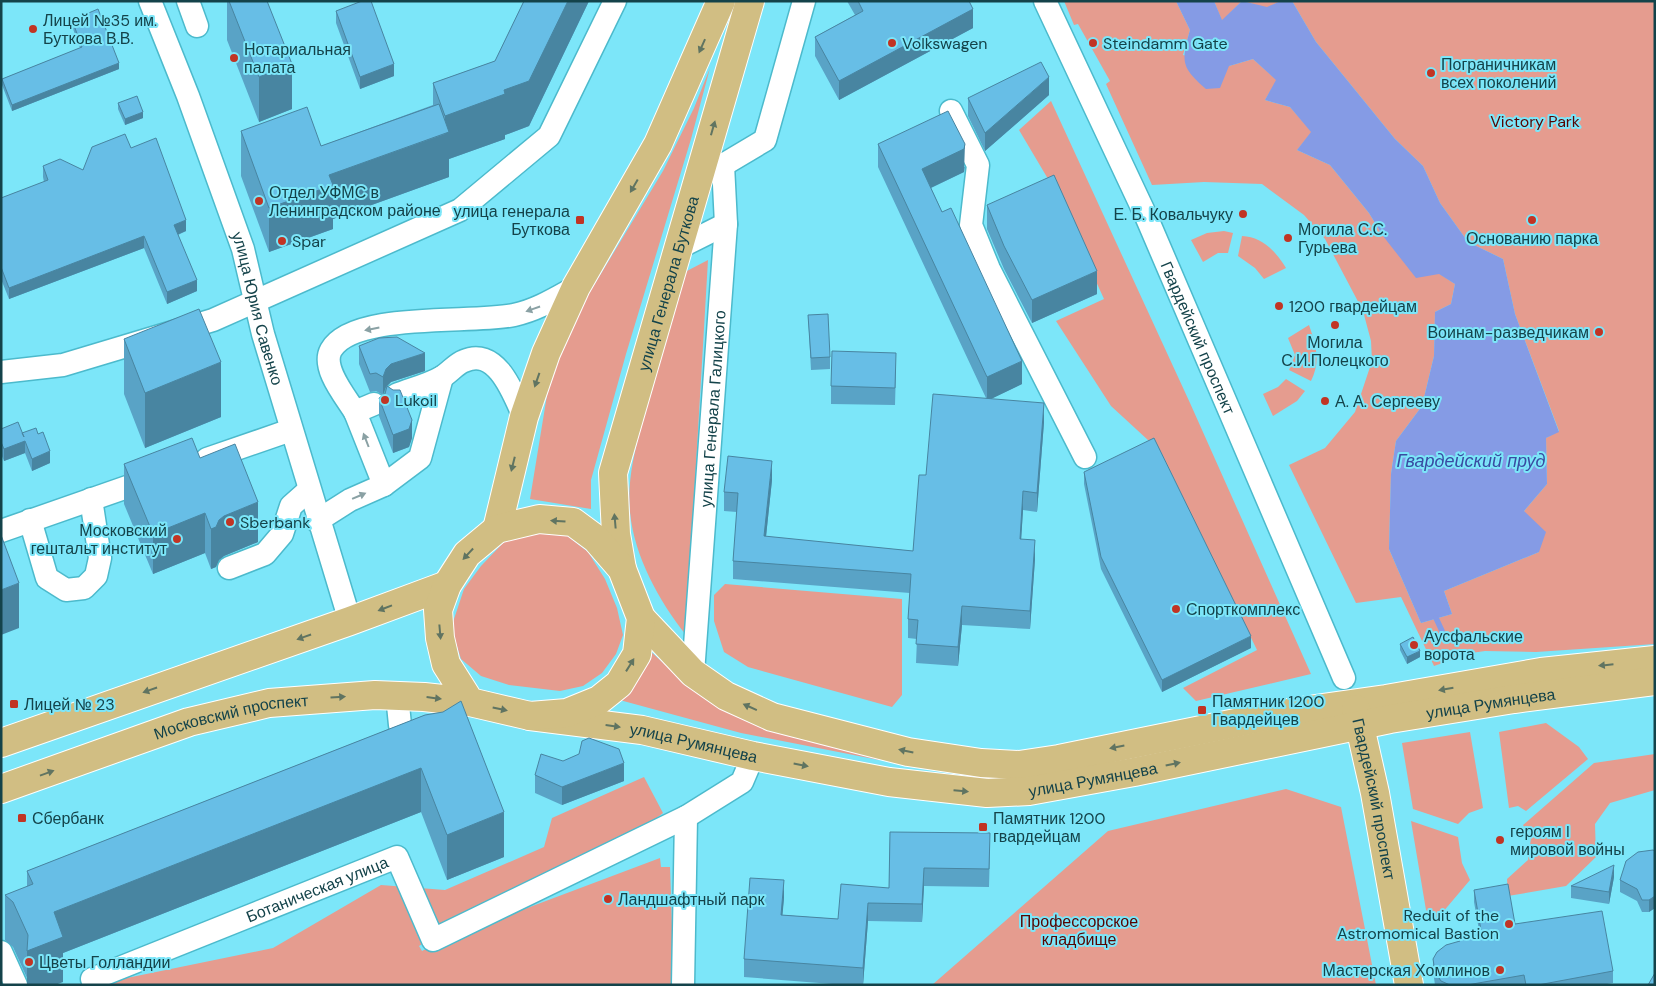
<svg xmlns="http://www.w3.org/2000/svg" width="1656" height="986" viewBox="0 0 1656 986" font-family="'DM Sans',sans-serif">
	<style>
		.green { fill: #e59c8f }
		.water { fill: #859be5 }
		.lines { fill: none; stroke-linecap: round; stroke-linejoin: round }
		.stream { stroke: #859be5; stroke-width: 5.5 }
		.minor-casing { stroke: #4cbacc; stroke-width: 25 }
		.major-casing { stroke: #fff; stroke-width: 30 }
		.minor { stroke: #fff; stroke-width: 22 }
		.major { stroke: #d1be83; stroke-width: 28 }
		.wall { fill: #59a3c6 }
		.shaded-wall { fill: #4885a1 }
		.building { fill: #67bee6; stroke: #4885a1 }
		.oneway { fill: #607461 }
		.oneway2 { fill: #8aa1a4 }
		.poi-dot { fill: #c13424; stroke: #7ce6f9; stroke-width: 2 }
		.labels { text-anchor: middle; stroke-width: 4; stroke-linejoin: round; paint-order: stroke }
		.poi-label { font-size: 16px; fill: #14434a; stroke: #7ce6f9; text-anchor: start }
		.park-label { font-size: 16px; fill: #560501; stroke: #7ce6f9 }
		.street-label { font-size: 16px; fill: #14434a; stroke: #7ce6f9 }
		.water-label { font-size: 18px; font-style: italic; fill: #394ca2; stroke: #7ce6f9 }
	</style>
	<rect width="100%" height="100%" fill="#7ce6f9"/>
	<path class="green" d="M1064 1H1176L1190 30 1183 55 1229 66 1253 59 1277 80 1265 100 1290 107 1312 132 1297 150 1330 165 1369 213 1383 236 1455 284 1451 304 1435 312 1434 356 1422 406 1396 441 1391 474 1389 549 1421 623 1452 614 1444 591 1539 552 1524 511 1547 484 1546 438 1559 431 1515 314 1503 259 1468 242 1440 203 1423 166 1395 139 1316 42 1292 1H1655V644L1536 652 1485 651 1471 653 1434 666 1401 597 1356 603 1289 465 1325 448 1355 412 1372 361 1371 341 1363 311 1325 239 1304 215 1262 184 1204 182 1152 185 1106 84 1110 81 1078 24 1074 25Z
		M1214 1H1281L1267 8 1242 1 1222 21Z
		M710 68 691 139 626 354 591 480V509L530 499 548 389 562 349 579 310 663 171 694 108Z
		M1051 101 1190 403 1311 674 1196 701 1183 688 1257 650 1161 452 1111 406 1056 321 1104 299 1054 189 1019 130Z
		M1224 231 1233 233 1228 253H1218L1203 262 1191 240 1207 233Z
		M1242 236C1263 237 1276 252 1286 268L1264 279 1255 268 1238 256Z
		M708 260 686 635C659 601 634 556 630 512 627 482 634 455 641 426 652 374 668 324 683 273Z
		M1309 325C1316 345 1321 361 1311 381L1289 370 1295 355 1288 338Z
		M1286 379 1305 391 1297 401 1273 416 1263 394 1278 387Z
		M529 529 561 531 588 552 605 579 617 608 623 635 616 654 602 673 583 686 560 691 509 685 481 676 461 659 451 628 464 589 481 566 503 543Z
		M725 584 902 599V695L892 707 748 667 724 652 714 621V595Z
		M649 650 690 687 881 757 879 760 741 733 616 699Z
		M1546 723 1579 747 1588 759 1526 811 1518 806 1509 808 1499 732Z
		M1470 732 1483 808 1469 813 1458 824 1413 809 1402 743Z
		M1655 754V790L1610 803 1595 824 1596 857 1566 886 1508 896 1507 879 1528 860 1531 838 1523 825 1594 763Z
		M644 777 663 813 625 843 498 898 419 946 422 951 445 939 660 858 661 867H670L674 985H104L117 980 273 948 381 885 445 890 544 847 552 818Z
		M1286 789 1341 807 1376 985H932L1108 831Z
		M1411 821 1458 837 1462 863 1470 880 1437 919 1426 910Z"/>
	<path class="water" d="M1176 1H1214L1222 20 1242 1 1267 7 1281 1H1292L1316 42 1395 139 1423 166 1440 203 1468 242 1503 259 1515 314 1559 432 1546 438 1547 484 1524 511 1546 532 1539 552 1444 591 1452 614 1421 623 1389 549 1391 474 1396 441 1422 406 1434 356 1435 312 1451 304 1455 284 1439 274 1416 278 1383 236 1369 213 1330 165 1297 150 1311 132 1290 107 1265 100 1276 80 1253 59 1229 66 1220 88 1206 89C1181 67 1181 62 1190 30Z"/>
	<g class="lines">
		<path class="stream" d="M1436 618 1442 631"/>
		<g class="minor-casing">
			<g id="minor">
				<path id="s1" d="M150 1 188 96 243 249 263 334 350 621"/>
				<path d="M188 1 197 26"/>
				<path id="s2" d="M1045 1 1146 216 1344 678"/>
				<path d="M951 111 978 165 971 225 989 269 1085 457"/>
				<path d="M723 165 765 140 804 1"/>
				<path d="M678 248 726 224"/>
				<path d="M1 372 63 365 213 320 460 210 549 136 615 1"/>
				<path d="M396 395C411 389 428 385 442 377 450 372 456 364 464 361 497 346 514 395 524 417"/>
				<path d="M374 404 355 412 384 485"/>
				<path d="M355 412C346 397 321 368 331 350 353 311 475 324 514 315 537 310 556 298 576 287"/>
				<path d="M207 459 291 430"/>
				<path d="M30 520 47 578 66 590 84 588 96 576 100 558 91 499"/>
				<path d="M317 521 350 500 384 485 420 458 442 377"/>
				<path d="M1 531 153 478"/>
				<path d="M229 568 265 554 282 534 291 506 309 490"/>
				<path id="s3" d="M693 673 726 224 723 165 704 159"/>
				<path d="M397 695 400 725 411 748 415 747"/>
				<path d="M1 952 16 985"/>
				<path id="s4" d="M95 985 92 979 397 857 433 940 686 817 742 782 753 756"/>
				<path d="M683 985 686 817"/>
			</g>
		</g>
		<g class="major-casing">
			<g id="major">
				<path d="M497 529 524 417 546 353 576 287 658 144 721 1"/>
				<path id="s5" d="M622 569 616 534 613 473 750 1"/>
				<path d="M641 618 693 673 726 696 772 717 908 752 981 763 1019 765 1059 759 1280 714 1386 699 1541 672 1655 660"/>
				<path id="s6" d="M1356 709 1375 793 1409 985"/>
				<path id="s7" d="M530 716 642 730 753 756 889 782 987 793 1029 791 1134 772 1390 719 1514 699 1655 681"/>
				<path d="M1 743 350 621 447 585"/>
				<path id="s8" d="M1 789 189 722 269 703 375 695 424 697 470 702 530 716 567 713 599 700 619 684 637 654 641 618 622 569 596 539 573 522 539 519 497 529 467 554 447 585 438 610 440 638 446 664 470 702"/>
			</g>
		</g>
		<use href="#minor" class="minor"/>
		<use href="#major" class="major"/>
	</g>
	<path class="wall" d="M227 1H267L292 109 259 122 227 40Z
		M524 1H589L529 126 505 135V139L449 159V177L333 219V229L269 252 241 176V131L321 146 433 105V83L495 61Z
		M847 1H969L973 28 839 100 815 56V37L855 15Z
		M336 11 394 76 360 89 336 23Z
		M72 20 119 69 12 111 2 85V79L80 48 72 26Z
		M1049 95 985 151 968 116V98Z
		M118 103 143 118 125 125 118 109Z
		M878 144 965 167 964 172 931 188 1022 384 990 399 1044 422 1037 512 1023 510 1021 539 1035 559 1030 629 962 625 958 666 916 663 917 639 908 638V619L910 593 733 579V561L737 512 724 511V492L772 480 766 537 913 551 926 475 986 398 878 167Z
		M131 148 186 231 178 235 197 291 167 304 144 248 9 299 1 279V198L44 182 43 177V166L83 170Z
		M987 205 1097 294 1032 323 1004 269 987 229Z
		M808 315 830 357V369L811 370Z
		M124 339 221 417 145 448 124 394Z
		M359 346 425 371 391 382 386 387 383 395 412 438 409 447 393 453 379 416V398L383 395 376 391 370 392 359 364Z
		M896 370 895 405 831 404V386Z
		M1 429 22 433 50 463 32 471 25 453 4 461 1 454Z
		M200 458 258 542 224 556 219 560 216 567 211 569 205 553 153 574 124 504V464Z
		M1084 472 1251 648 1162 692 1101 569 1084 484Z
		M1400 644 1420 657 1407 664 1400 650Z
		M425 715 504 857 447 880 421 812 63 953V982L27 985V978L13 947 5 940V895L27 887V871Z
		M563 761 624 781 562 805 535 793V775Z
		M890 832 990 850 989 887 924 886 922 922 868 921 863 985H845L744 977V959L784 898 782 915 838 919 889 888Z
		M1655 851V908L1649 912H1642L1637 901 1620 892V880Z
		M1614 877 1609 904 1571 898V886Z
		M1474 890 1515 924 1613 971V983L1601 985H1435L1433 971V959L1459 942V934L1479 930 1474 902Z"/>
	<path class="shaded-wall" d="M568 1H589L529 126 505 135V139L449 159V177L333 219V229L269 252V208L329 175 445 134V116L504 90Z
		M973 9V28L839 100V81Z
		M119 63V69L12 111V105Z
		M292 64V109L259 122V77Z
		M394 64V76L360 89V77Z
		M1049 77V95L985 151V133Z
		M143 112V118L125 125V119Z
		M965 144 964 172 922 192V169Z
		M186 220V231L174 236V225Z
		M144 236V248L9 299V288Z
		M1097 271V294L1032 323V300Z
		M197 280V291L167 304V292Z
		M425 353V371L391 382 386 387 383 395V377L386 369 391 364Z
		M1022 361V384L987 401V377Z
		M221 362V417L145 448V393Z
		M1044 403V422L1037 512V493Z
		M412 420V438L409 447 393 453V435Z
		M25 441V453L4 461V449Z
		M50 451V463L32 471V459Z
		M772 461V480L764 555V536Z
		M1023 491V510L1020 558V539Z
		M258 502V542L224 556 219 560 216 567 211 569V529L219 520 224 516Z
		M205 513V553L153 574V534Z
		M1035 540V559L1030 629V611Z
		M19 583V628L1 635V590Z
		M962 606V625L958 666V647Z
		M1251 636V648L1162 692V680Z
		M1420 651V657L1407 664V657Z
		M624 763V781L562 805V787Z
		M421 768V812L63 953V982L55 985H27V951L54 912Z
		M504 812V857L447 880V835Z
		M1614 865V877L1609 904V892Z
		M924 868V886L922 922V904Z
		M784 880V898L781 932V915Z
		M1655 896V908L1649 912V900Z
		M868 903V921L863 985V968Z"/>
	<path class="building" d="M229 1H267L292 64 259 77Z
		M362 1H371L394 64 360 77 336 11Z
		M524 1H568L529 81 504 90 505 94 445 116 433 83 495 61Z
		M858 1H969L973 9 839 81 815 37 863 11Z
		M98 9 119 63 12 105 2 79 82 47 72 20Z
		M1041 62 1049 77 985 133 968 98Z
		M137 96 143 112 125 119 118 103Z
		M439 104 449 132 329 175 333 185 269 208 241 131 307 107 321 146Z
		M948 111 965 144 964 149 922 169 942 212 951 208 1022 361 987 377 878 144Z
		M125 134 131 148 156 138 186 220 174 225 197 280 167 292 144 236 9 288 1 267V198L48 180 43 166 60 159 83 170 92 147Z
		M1054 175 1097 271 1032 300 1004 246 987 205Z
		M199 309 221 362 145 393 124 339Z
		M828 314 830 357 811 358 808 315Z
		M397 337 425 353 391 364 386 369 383 377 376 373 370 374 359 346 379 338Z
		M832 351 896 353 895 388 831 386Z
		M387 386 393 390H400L412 420 409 429 393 435 379 398 385 394Z
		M933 394 1044 403 1037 493 1023 491 1020 539 1035 540 1030 611 962 606 958 647 916 644 918 620 908 619 911 574 733 561 738 493 724 492 728 456 772 461 764 536 913 551 919 475H926Z
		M18 422 24 437 22 433 36 428 38 434 43 432 50 451 32 459 25 441 4 449 1 442V429Z
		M192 438 200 458 235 444 258 502 224 516 219 520 216 527 211 529 205 513 153 534 124 464Z
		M1154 438 1251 636 1162 680 1101 557 1084 472Z
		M1 535 19 583 1 590Z
		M1413 637 1420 651 1407 657 1400 644Z
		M461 701 504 812 447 835 421 768 54 912 63 937 27 951 28 935 13 902 5 895 33 884 27 871 425 715 443 712Z
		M589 738 619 749 624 763 562 787 535 775 541 754 563 761 579 754 582 741Z
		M890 832 990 833 989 869 924 868 922 904 868 903 863 968 744 959 750 878 784 880 781 915 838 919 841 884 889 888Z
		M1653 850 1655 851V896L1649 900H1642L1637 889 1620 880 1626 861 1638 852Z
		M1614 865 1609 892 1571 886Z
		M1508 884 1515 924 1602 911 1613 971 1538 985H1526L1524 975 1467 985H1450L1441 981 1435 972 1433 959 1437 952 1446 945 1460 941 1459 934 1481 930 1474 890Z
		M1655 973V985H1648Z"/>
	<defs><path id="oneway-solid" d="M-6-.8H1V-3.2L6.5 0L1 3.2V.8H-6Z" transform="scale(1.25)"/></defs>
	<g class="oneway">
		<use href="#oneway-solid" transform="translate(702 46) rotate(114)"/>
		<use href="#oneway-solid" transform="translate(713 128) rotate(-74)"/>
		<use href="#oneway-solid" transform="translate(634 186) rotate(120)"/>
		<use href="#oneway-solid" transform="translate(537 380) rotate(109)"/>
		<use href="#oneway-solid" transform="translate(513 464) rotate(104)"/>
		<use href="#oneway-solid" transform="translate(558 521) rotate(-176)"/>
		<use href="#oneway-solid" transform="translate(615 521) rotate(-95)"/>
		<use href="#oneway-solid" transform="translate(468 554) rotate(133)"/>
		<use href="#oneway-solid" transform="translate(385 608) rotate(159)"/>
		<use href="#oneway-solid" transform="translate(440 632) rotate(85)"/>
		<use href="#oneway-solid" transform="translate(304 637) rotate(161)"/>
		<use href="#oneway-solid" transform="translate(630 665) rotate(-58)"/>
		<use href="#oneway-solid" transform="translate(1606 665) rotate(174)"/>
		<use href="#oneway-solid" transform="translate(1446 689) rotate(170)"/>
		<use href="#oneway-solid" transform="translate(150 690) rotate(161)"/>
		<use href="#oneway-solid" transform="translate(338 697) rotate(-4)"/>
		<use href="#oneway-solid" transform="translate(434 698) rotate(7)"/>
		<use href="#oneway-solid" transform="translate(750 707) rotate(-156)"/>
		<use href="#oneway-solid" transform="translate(500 709) rotate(12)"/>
		<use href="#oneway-solid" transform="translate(613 726) rotate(8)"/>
		<use href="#oneway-solid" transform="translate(1117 747) rotate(169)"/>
		<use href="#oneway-solid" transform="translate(906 751) rotate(-168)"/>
		<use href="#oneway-solid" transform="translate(1173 764) rotate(-12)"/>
		<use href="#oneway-solid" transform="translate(801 765) rotate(11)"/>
		<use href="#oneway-solid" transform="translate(47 773) rotate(-20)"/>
		<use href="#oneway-solid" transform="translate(961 791) rotate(5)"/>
	</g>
	<g class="oneway2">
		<use href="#oneway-solid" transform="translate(533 309) rotate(161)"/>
		<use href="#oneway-solid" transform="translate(372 329) rotate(169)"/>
		<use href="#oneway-solid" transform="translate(366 440) rotate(-111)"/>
		<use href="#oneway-solid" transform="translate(359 496) rotate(-23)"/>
	</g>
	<g class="poi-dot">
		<circle cx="33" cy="29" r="5"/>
		<circle cx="892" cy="43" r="5"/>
		<circle cx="1093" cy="43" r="5"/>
		<circle cx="234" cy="58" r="5"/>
		<circle cx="1431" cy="73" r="5"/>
		<circle cx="259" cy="201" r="5"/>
		<circle cx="1243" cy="214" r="5"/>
		<rect x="575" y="215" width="10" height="10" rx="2.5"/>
		<circle cx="1532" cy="220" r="5"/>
		<circle cx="1288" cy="238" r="5"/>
		<circle cx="282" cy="241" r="5"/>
		<circle cx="1279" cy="306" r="5"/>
		<circle cx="1335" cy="325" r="5"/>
		<circle cx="1599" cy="332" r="5"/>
		<circle cx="385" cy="400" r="5"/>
		<circle cx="1325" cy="401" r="5"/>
		<circle cx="230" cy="522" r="5"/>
		<circle cx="177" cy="539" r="5"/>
		<circle cx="1176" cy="609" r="5"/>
		<circle cx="1414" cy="645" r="5"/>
		<rect x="9" y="699" width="10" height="10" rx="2.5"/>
		<rect x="1197" y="705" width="10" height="10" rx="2.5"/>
		<rect x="17" y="813" width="10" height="10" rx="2.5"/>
		<rect x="978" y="822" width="10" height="10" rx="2.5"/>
		<circle cx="1500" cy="840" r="5"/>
		<circle cx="608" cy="899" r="5"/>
		<circle cx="1509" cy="924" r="5"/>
		<circle cx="29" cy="962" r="5"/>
		<circle cx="1500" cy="970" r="5"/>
	</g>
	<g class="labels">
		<g class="poi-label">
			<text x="43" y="26">Лицей №35 им.<tspan x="43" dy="18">Буткова В.В.</tspan></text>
			<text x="902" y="49">Volkswagen</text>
			<text x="1103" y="49">Steindamm Gate</text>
			<text x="244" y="55">Нотариальная<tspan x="244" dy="18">палата</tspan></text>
			<text x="1441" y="70">Пограничникам<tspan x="1441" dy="18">всех поколений</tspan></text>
			<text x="269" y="198">Отдел УФМС в<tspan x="269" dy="18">Ленинградском районе</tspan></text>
			<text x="570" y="217" text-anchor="end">улица генерала<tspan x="570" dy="18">Буткова</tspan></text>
			<text x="1233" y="220" text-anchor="end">Е. Б. Ковальчуку</text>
			<text x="1298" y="235">Могила С.С.<tspan x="1298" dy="18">Гурьева</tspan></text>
			<text x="1532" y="244" text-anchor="middle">Основанию парка</text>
			<text x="292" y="247">Spar</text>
			<text x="1289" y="312">1200 гвардейцам</text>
			<text x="1589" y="338" text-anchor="end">Воинам-разведчикам</text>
			<text x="1335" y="348" text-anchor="middle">Могила<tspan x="1335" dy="18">С.И.Полецкого</tspan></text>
			<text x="395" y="406">Lukoil</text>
			<text x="1335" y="407">А. А. Сергееву</text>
			<text x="240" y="528">Sberbank</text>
			<text x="167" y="536" text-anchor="end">Московский<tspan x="167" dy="18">гештальт институт</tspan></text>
			<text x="1186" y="615">Спорткомплекс</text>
			<text x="1424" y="642">Аусфальские<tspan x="1424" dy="18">ворота</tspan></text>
			<text x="1212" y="707">Памятник 1200<tspan x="1212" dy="18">Гвардейцев</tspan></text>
			<text x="24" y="710">Лицей № 23</text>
			<text x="32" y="824">Сбербанк</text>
			<text x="993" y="824">Памятник 1200<tspan x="993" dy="18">гвардейцам</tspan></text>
			<text x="1510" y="837">героям I<tspan x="1510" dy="18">мировой войны</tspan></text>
			<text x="618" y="905">Ландшафтный парк</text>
			<text x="1499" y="921" text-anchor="end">Reduit of the<tspan x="1499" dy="18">Astromomical Bastion</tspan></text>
			<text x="39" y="968">Цветы Голландии</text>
			<text x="1490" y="976" text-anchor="end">Мастерская Хомлинов</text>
		</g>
		<g class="park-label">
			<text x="1535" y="127">Victory Park</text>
			<text x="1079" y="927">Профессорское<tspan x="1079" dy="18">кладбище</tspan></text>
		</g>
		<g class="street-label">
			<text dy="6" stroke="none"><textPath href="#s5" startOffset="294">улица Генерала Буткова</textPath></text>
			<text dy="6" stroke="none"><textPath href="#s1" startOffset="326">улица Юрия Савенко</textPath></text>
			<text dy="6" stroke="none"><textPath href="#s2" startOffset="370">Гвардейский проспект</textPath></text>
			<text dy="6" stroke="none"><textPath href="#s3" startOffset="265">улица Генерала Галицкого</textPath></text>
			<text dy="6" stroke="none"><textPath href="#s7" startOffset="976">улица Румянцева</textPath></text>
			<text dy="6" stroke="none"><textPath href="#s8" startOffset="242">Московский проспект</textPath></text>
			<text dy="6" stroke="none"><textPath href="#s7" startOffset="166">улица Румянцева</textPath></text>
			<text dy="6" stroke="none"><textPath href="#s7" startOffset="571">улица Румянцева</textPath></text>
			<text dy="6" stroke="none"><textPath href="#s6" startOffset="92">Гвардейский проспект</textPath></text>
			<text dy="6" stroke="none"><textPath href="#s4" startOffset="249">Ботаническая улица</textPath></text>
		</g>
		<g class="water-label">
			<text x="1471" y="467">Гвардейский пруд</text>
		</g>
	</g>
	<rect width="1656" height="986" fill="none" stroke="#14434a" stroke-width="5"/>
</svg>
